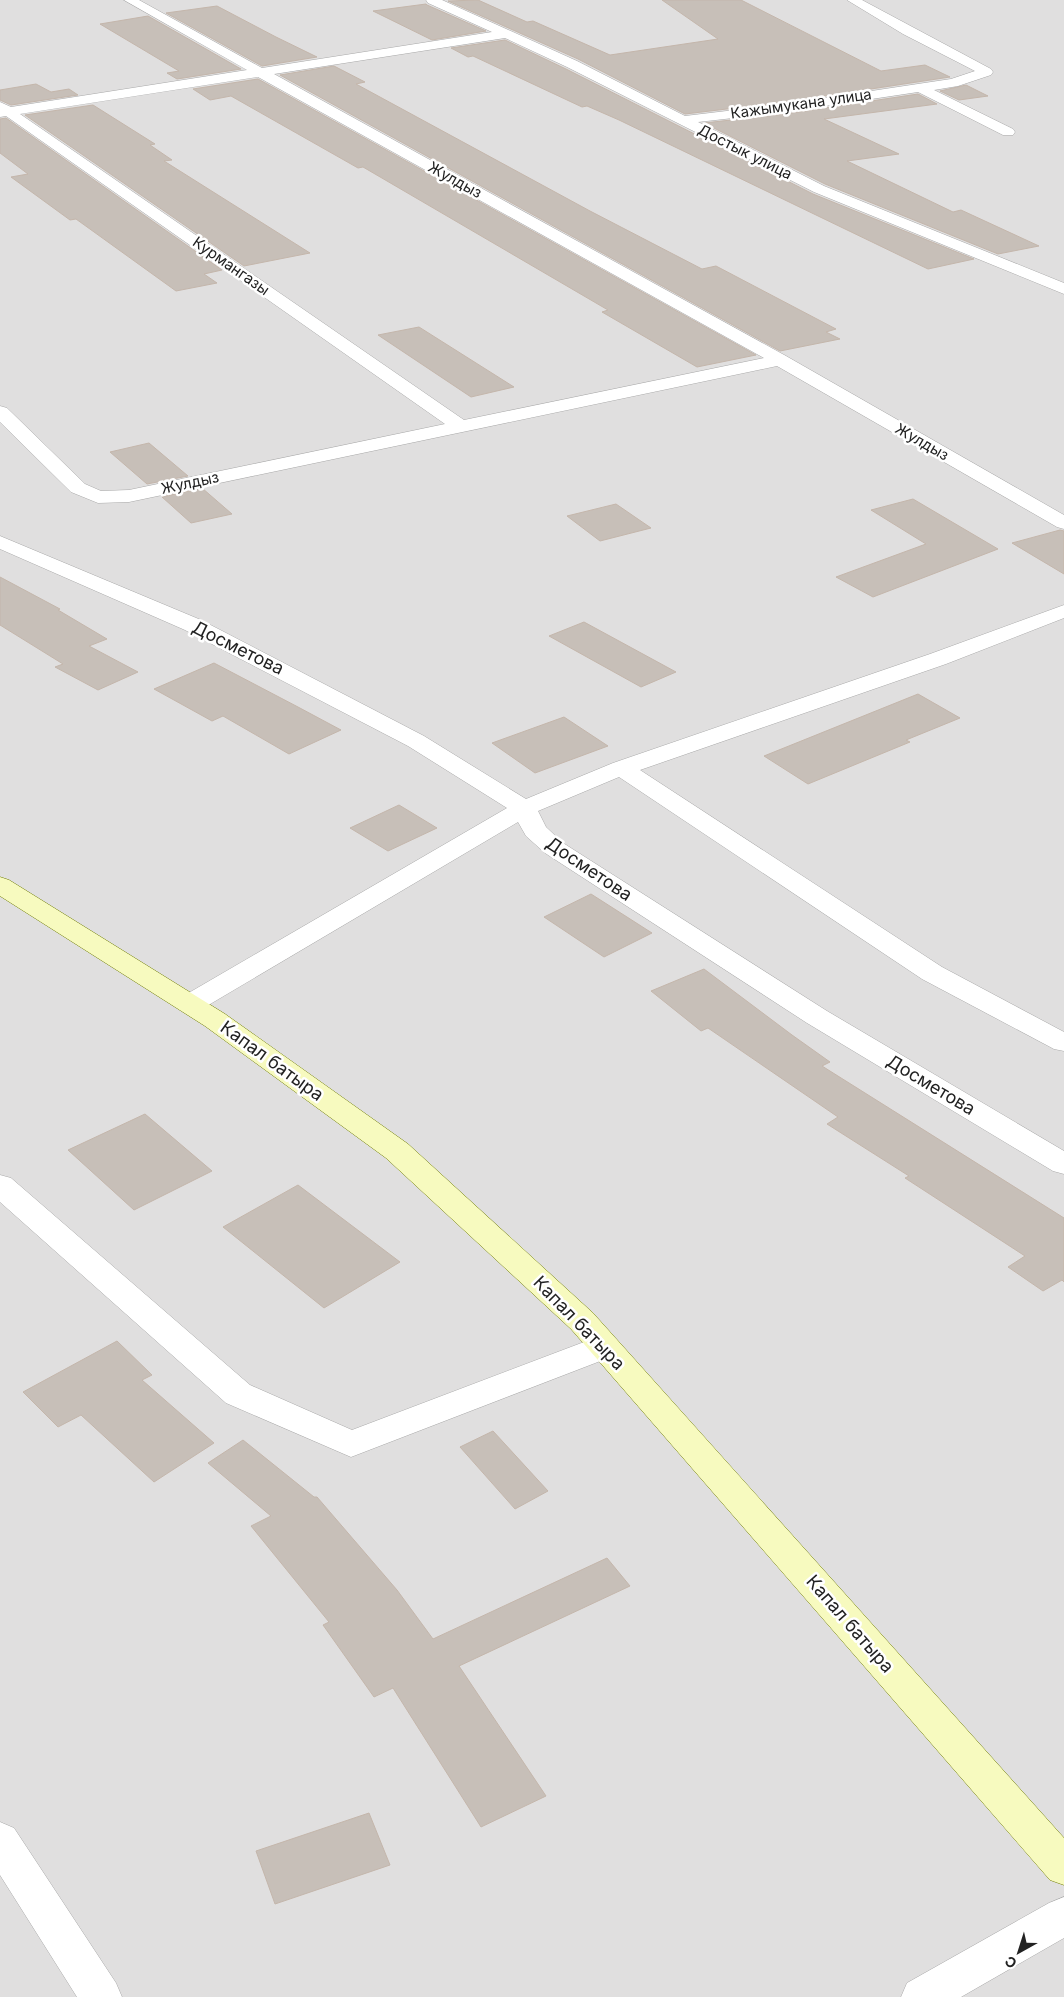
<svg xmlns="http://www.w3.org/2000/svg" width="1064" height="1997" viewBox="0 0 1064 1997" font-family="Inter,sans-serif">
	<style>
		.residential { fill: #e0dfdf }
		.building { fill: #c7bfb8; stroke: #c4b6ab }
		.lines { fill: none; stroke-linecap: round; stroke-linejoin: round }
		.street-casing { stroke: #a9a9a9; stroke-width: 1 }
		.secondary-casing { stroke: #707d05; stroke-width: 1 }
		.street { fill: #fff; fill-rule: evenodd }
		.secondary { fill: #f7fabf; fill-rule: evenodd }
		.labels { text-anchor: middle; stroke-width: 5; stroke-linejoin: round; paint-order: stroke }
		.far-street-label { font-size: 15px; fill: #222; stroke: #fff }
		.street-label { font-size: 18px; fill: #222; stroke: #fff }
	</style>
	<rect width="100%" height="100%" fill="#f2efe9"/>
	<path class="residential" d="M0 0H1064V1997H0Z"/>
	<path class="building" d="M478 0 527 22 533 21 610 55 718 39 662 0H741L881 71 925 65 950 77 785 102 685 114 578 59 448 1Z
		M426 4 427 5 486 31 432 40 373 11Z
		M217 6 276 37 317 57 262 66 166 13Z
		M148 16 241 69 177 79 167 73 179 71 100 24Z
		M505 40 566 69 813 194 974 259 928 269 619 120 587 106 582 107 473 56 468 57 451 48Z
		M334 66 365 82 356 84 590 211 702 269 716 266 836 329 826 332 840 339 780 351 280 75Z
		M258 79 756 355 697 367 602 312 608 310 363 167 358 168 231 96 210 100 193 89Z
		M36 84 51 92 69 89 78 95 11 105 0 100V90Z
		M966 85 988 96 959 100 940 91Z
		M918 94 937 104 824 119 899 154 847 161 953 212 961 210 1039 246 998 254 825 184 704 123 785 114Z
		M93 105 155 144 150 145 172 160 164 161 310 253 244 266 25 115Z
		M6 118 222 270 204 274 217 283 176 291 76 219 70 220 11 177 28 174 0 153V119Z
		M419 327 514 387 471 397 378 335Z
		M149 443 188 476 147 484 110 452Z
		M202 488 232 514 191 523 162 497Z
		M913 499 998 549 873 597 836 577 926 544 871 510Z
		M616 504 651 528 600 541 567 516Z
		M1060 530 1064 531V574L1012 543Z
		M0 577 60 609 58 610 107 639 89 646 138 672 98 690 55 667 63 664 0 625Z
		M584 622 676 672 641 687 549 636Z
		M214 663 298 707 341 730 289 754 223 716 212 721 154 689Z
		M918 694 960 718 906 740 910 742 808 784 764 756Z
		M564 717 608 746 535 773 492 743Z
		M399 805 437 828 388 851 350 828Z
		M591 894 652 933 604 957 544 917Z
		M704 969 792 1035 830 1062 822 1066 1064 1218V1282L1062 1280 1043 1291 1008 1267 1025 1256 905 1178 909 1176 827 1124 838 1117 708 1028 701 1031 651 991Z
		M145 1114 212 1171 134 1210 68 1150Z
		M298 1185 400 1262 324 1308 223 1227Z
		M117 1341 152 1375 142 1380 214 1443 154 1482 81 1415 58 1427 23 1392Z
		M493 1431 548 1491 515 1509 460 1447Z
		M243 1440 314 1497H317L397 1590 433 1639 607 1558 630 1586 459 1666 546 1796 481 1827 393 1688 374 1697 323 1625 329 1622 251 1526 271 1516 208 1463Z
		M369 1813 390 1865 275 1904 256 1851Z"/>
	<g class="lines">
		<g class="street-casing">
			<path id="street" d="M124 0H139L262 68 492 32 428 3 426 0H442L577 61 685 116 785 104 951 79 975 71 903 34 847 0H862L991 69 993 72 991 75 958 86 934 90 1013 129 1015 132 1013 135H1003L918 92 785 112 698 122 824 186 1064 283V294L814 192 567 67 505 38 274 74 786 356 1064 515V529L1057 527 777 366 129 502 98 503 71 492 0 422V406L7 408 85 484 101 491 129 490 445 424 6 116 0 117V102L11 107 247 70ZM258 77 764 358 464 420 20 114Z
				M0 536 201 620 424 736 526 799 613 763 930 654 1064 605V618L946 664 640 770 942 967 1064 1032V1051L1054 1049 922 979 619 777 538 811 546 827 563 843 827 1011 1064 1151V1174L1053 1171 807 1023 545 853 526 836 518 822 200 1010 190 1012 180 1010 176 1004 180 998 507 808 408 746 185 630 0 549Z
				M0 1175 11 1178 250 1385 352 1430 592 1339 604 1335 616 1339 620 1347 616 1355 351 1457 226 1403 0 1202Z
				M0 1822 14 1828 116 1983 122 1997H77L0 1875Z
				M1064 1897V1938L961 1997H901L907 1983 1049 1903Z"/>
		</g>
		<g class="secondary-casing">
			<path id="secondary" d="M0 877 9 880 225 1014 408 1144 593 1313 1064 1838V1885L1050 1880 571 1329 386 1158 205 1026 0 896Z"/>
		</g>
		<use href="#street" class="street"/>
		<use href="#secondary" class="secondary"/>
	</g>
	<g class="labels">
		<g class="far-street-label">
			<text transform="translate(801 104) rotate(-8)" y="5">Кажымукана улица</text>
			<text transform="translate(745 152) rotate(27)" y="5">Достык улица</text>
			<text transform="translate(455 180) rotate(29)" y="5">Жулдыз</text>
			<text transform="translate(231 266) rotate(35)" y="5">Курмангазы</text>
			<text transform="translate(922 442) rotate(30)" y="5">Жулдыз</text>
			<text transform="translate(190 483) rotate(-12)" y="5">Жулдыз</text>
		</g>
		<g class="street-label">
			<text transform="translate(238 648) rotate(26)" y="6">Досметова</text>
			<text transform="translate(589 869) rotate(34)" y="6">Досметова</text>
			<text transform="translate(272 1061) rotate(36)" y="6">Капал батыра</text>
			<text transform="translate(931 1085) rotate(31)" y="6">Досметова</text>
			<text transform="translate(579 1323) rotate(46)" y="6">Капал батыра</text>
			<text transform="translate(850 1624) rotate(49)" y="6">Капал батыра</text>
		</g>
	</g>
	<g transform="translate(1019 1952) rotate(219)" stroke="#ffffff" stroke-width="4" paint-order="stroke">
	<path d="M0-4L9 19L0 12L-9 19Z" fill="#222222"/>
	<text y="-8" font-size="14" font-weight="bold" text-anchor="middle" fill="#222222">С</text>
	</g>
</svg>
